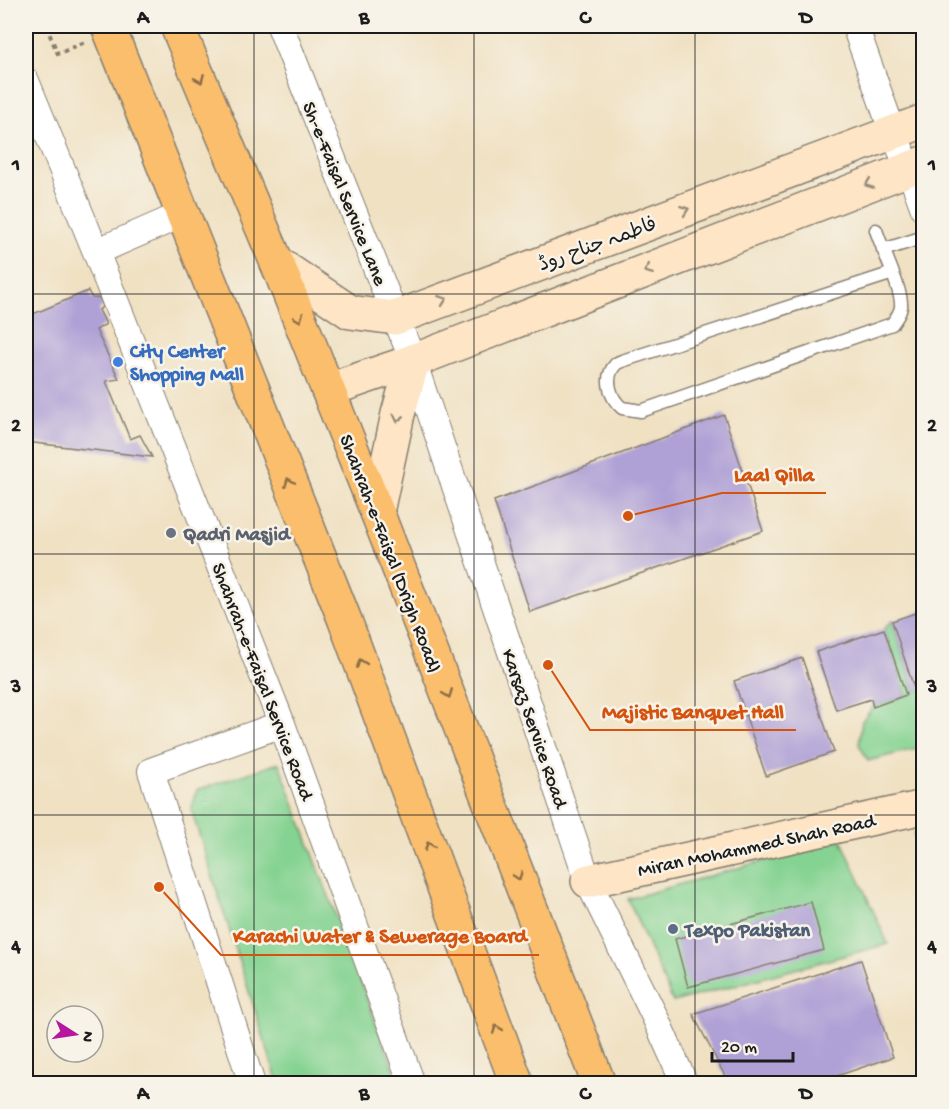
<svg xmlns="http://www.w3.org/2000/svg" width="949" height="1109" viewBox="0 0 949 1109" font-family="'Gochi Hand','Playpen Sans Arabic',sans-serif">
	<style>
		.green { fill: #85d392; stroke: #507857; stroke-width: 1.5 }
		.building { fill: #afa0d6 }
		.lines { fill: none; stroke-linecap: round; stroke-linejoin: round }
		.lane-casing { stroke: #867e70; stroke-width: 15 }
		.street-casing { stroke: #867e70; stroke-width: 28 }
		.secondary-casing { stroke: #867e70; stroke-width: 36 }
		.highway-casing { stroke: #867e70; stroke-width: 36 }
		.path { stroke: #867e70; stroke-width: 4; stroke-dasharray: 4.5 4.5; stroke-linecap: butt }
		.lane { stroke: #fff; stroke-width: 12 }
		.street { stroke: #fff; stroke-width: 26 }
		.secondary { stroke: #fde5c5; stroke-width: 33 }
		.highway { stroke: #fabe6d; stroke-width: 33 }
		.oneway { stroke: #8b6d44 }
		.oneway2 { stroke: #988b79 }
		.grid { fill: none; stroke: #1c1c1c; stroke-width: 1.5; stroke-opacity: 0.55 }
		.shop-dot { fill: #3f7fe0; stroke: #f7f3e8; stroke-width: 2 }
		.worship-dot { fill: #6b7280; stroke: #f7f3e8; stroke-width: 2 }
		.service-dot { fill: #5c6f8a; stroke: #f7f3e8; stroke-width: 2 }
		.labels { text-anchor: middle; stroke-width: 5; stroke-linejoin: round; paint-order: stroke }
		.street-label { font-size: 20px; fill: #1c1c1c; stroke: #f7f3e8 }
		.shop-label { font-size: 20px; font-weight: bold; fill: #366cbe; stroke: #f7f3e8; text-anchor: start }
		.worship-label { font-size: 20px; font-weight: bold; fill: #5b616d; stroke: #f7f3e8; text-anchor: start }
		.service-label { font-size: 20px; font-weight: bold; fill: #4e5e75; stroke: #f7f3e8; text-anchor: start }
		.leader { fill: none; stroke: #d4530e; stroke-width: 2 }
		.callout-dot { fill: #d4530e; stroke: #f7f3e8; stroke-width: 2 }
		.callout-label { font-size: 21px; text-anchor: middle; font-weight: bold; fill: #d4530e; stroke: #f7f3e8; stroke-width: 5; stroke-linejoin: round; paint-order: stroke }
		.neatline { fill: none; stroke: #1c1c1c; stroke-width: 2 }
		.grid-label { font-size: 20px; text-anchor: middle; font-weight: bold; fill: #1c1c1c }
	</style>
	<rect width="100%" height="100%" fill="#f7f3e8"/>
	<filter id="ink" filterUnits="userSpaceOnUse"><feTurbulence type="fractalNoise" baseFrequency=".0167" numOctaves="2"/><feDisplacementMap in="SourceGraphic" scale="12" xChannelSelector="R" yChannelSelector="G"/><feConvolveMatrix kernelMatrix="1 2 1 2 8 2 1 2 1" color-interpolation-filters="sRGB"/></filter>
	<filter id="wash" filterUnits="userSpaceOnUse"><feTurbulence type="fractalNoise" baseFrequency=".008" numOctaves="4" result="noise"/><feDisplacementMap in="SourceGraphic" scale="24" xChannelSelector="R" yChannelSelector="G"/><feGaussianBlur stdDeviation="1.35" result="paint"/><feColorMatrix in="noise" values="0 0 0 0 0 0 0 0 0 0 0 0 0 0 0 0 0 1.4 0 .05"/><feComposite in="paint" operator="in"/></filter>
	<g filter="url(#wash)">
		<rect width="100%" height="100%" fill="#f0e1c3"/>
		<path class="green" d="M892 621 915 691 923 689V747L868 761 859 744 862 721 873 707 906 695 884 629Z
			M279 763 382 1039 400 1083H278L191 809 197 790Z
			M923 831H924L923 877 914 834Z
			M841 839 888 944 673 1002 628 899Z"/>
		<g id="blocks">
			<path class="building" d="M88 291 92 298H99L103 306 99 310 106 324 96 330 119 379 106 381 130 439 140 435 152 457 26 442V317Z
				M724 415 763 531 530 612 494 501Z
				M924 610V689L915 691 892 621Z
				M884 629 906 695 873 707 871 699 836 710 816 652Z
				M802 658 834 752 766 776 734 681Z
				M811 902 824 950 688 987 675 939Z
				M861 960 893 1057 813 1084H729L693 1014Z"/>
		</g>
	</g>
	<g filter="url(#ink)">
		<use href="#blocks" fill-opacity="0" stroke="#867e70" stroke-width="1.5"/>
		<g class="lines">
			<g class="lane-casing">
				<path id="lane" d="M876 230C882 249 903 291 901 307 900 314 896 318 892 324L641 411 622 408C610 398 603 377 616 364 618 362 622 361 625 360L893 273
					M883 250 924 237"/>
			</g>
			<g class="street-casing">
				<path id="street" d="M280 26 413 361 588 881 654 1015 685 1084
					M855 26 893 133 909 168 924 209
					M26 81 96 252 282 724 412 1084
					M96 252 183 214
					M252 1084 151 771 282 724"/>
			</g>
			<g class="secondary-casing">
				<path id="secondary" d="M277 263 350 312 395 318 924 121
					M328 390 413 361 924 163
					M377 512 398 414 413 361
					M588 881 924 807"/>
			</g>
			<g class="highway-casing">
				<path id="highway" d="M108 26 344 618 517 1084
					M177 26 277 263 377 512 599 1084"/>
			</g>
			<path class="path" d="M46 26 58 54 85 42"/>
			<use href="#lane" class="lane"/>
			<use href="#street" class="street"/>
			<use href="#secondary" class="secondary"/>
			<use href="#highway" class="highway"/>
		</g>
		<defs><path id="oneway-chevron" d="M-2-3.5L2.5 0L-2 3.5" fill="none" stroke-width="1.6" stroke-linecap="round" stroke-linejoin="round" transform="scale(1.5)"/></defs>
		<g class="oneway">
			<use href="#oneway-chevron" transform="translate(200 79) rotate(67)"/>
			<use href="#oneway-chevron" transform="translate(299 318) rotate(68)"/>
			<use href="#oneway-chevron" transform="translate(289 482) rotate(-112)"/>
			<use href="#oneway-chevron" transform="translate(361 663) rotate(-110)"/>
			<use href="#oneway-chevron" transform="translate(448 694) rotate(69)"/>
			<use href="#oneway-chevron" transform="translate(429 846) rotate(-110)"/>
			<use href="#oneway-chevron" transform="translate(518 876) rotate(69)"/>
			<use href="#oneway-chevron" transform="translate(497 1029) rotate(-110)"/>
		</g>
		<g class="oneway2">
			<use href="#oneway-chevron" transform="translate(869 184) rotate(159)"/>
			<use href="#oneway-chevron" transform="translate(685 210) rotate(-20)"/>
			<use href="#oneway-chevron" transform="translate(648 270) rotate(159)"/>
			<use href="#oneway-chevron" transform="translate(443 300) rotate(-20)"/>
			<use href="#oneway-chevron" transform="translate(398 418) rotate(103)"/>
		</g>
	</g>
	<path class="grid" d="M254 26V1084M474 26V1084M695 26V1084M26 294H924M26 554H924M26 815H924"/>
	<circle class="shop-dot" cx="118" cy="362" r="6"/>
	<circle class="worship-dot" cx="171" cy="533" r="6"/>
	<circle class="service-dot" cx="673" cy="929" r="6"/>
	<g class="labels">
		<g class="street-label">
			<text transform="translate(346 193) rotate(68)" y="7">Sh-e-Faisal Service Lane</text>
			<text transform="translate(597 243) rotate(-20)" y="7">فاطمہ جناح روڈ</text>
			<text transform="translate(392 553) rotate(69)" y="7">Shahrah-e-Faisal (Drigh Road)</text>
			<text transform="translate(264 681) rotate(69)" y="7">Shahrah-e-Faisal Service Road</text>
			<text transform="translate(536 728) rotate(71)" y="7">Karsaz Service Road</text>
			<text transform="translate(756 844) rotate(-12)" y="7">Miran Mohammed Shah Road</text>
		</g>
		<g class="shop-label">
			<text x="130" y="357">City Center<tspan x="130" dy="23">Shopping Mall</tspan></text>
		</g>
		<g class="worship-label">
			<text x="183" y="540">Qadri Masjid</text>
		</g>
		<g class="service-label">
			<text x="685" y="936">Texpo Pakistan</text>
		</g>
	</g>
	<path class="leader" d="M628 516L722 493H826M548 665L590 730H796M159 887L221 955H539"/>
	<g class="callout-dot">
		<circle cx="628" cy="516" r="6"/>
		<circle cx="548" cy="665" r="6"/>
		<circle cx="159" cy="887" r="6"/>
	</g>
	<g class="callout-label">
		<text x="774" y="481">Laal Qilla</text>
		<text x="693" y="718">Majistic Banquet Hall</text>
		<text x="380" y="942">Karachi Water &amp; Sewerage Board</text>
	</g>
	<rect width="949" height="1109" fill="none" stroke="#f7f3e8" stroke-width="66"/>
	<g transform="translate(75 1034) rotate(102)"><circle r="28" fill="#f7f3e8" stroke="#9f9d96" stroke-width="1.5"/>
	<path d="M0-4.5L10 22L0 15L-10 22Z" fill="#b5179e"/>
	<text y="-9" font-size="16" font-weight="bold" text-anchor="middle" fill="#1c1c1c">N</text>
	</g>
	<path d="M712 1052v9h81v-9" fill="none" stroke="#1c1c1c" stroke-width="3"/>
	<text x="721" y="1052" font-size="18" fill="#1c1c1c" stroke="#f7f3e8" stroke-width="4.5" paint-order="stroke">20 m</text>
	<rect x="33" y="33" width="883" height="1043" class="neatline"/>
	<g class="grid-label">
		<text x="143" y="23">A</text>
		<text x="364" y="23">B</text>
		<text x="585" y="23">C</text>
		<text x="806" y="23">D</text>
		<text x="16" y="170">1</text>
		<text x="932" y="170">1</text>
		<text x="16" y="431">2</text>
		<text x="932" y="431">2</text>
		<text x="16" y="692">3</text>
		<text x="932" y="692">3</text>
		<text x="16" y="952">4</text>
		<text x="932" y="952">4</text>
		<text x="143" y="1099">A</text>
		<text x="364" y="1099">B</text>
		<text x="585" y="1099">C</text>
		<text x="806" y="1099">D</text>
	</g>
</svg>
